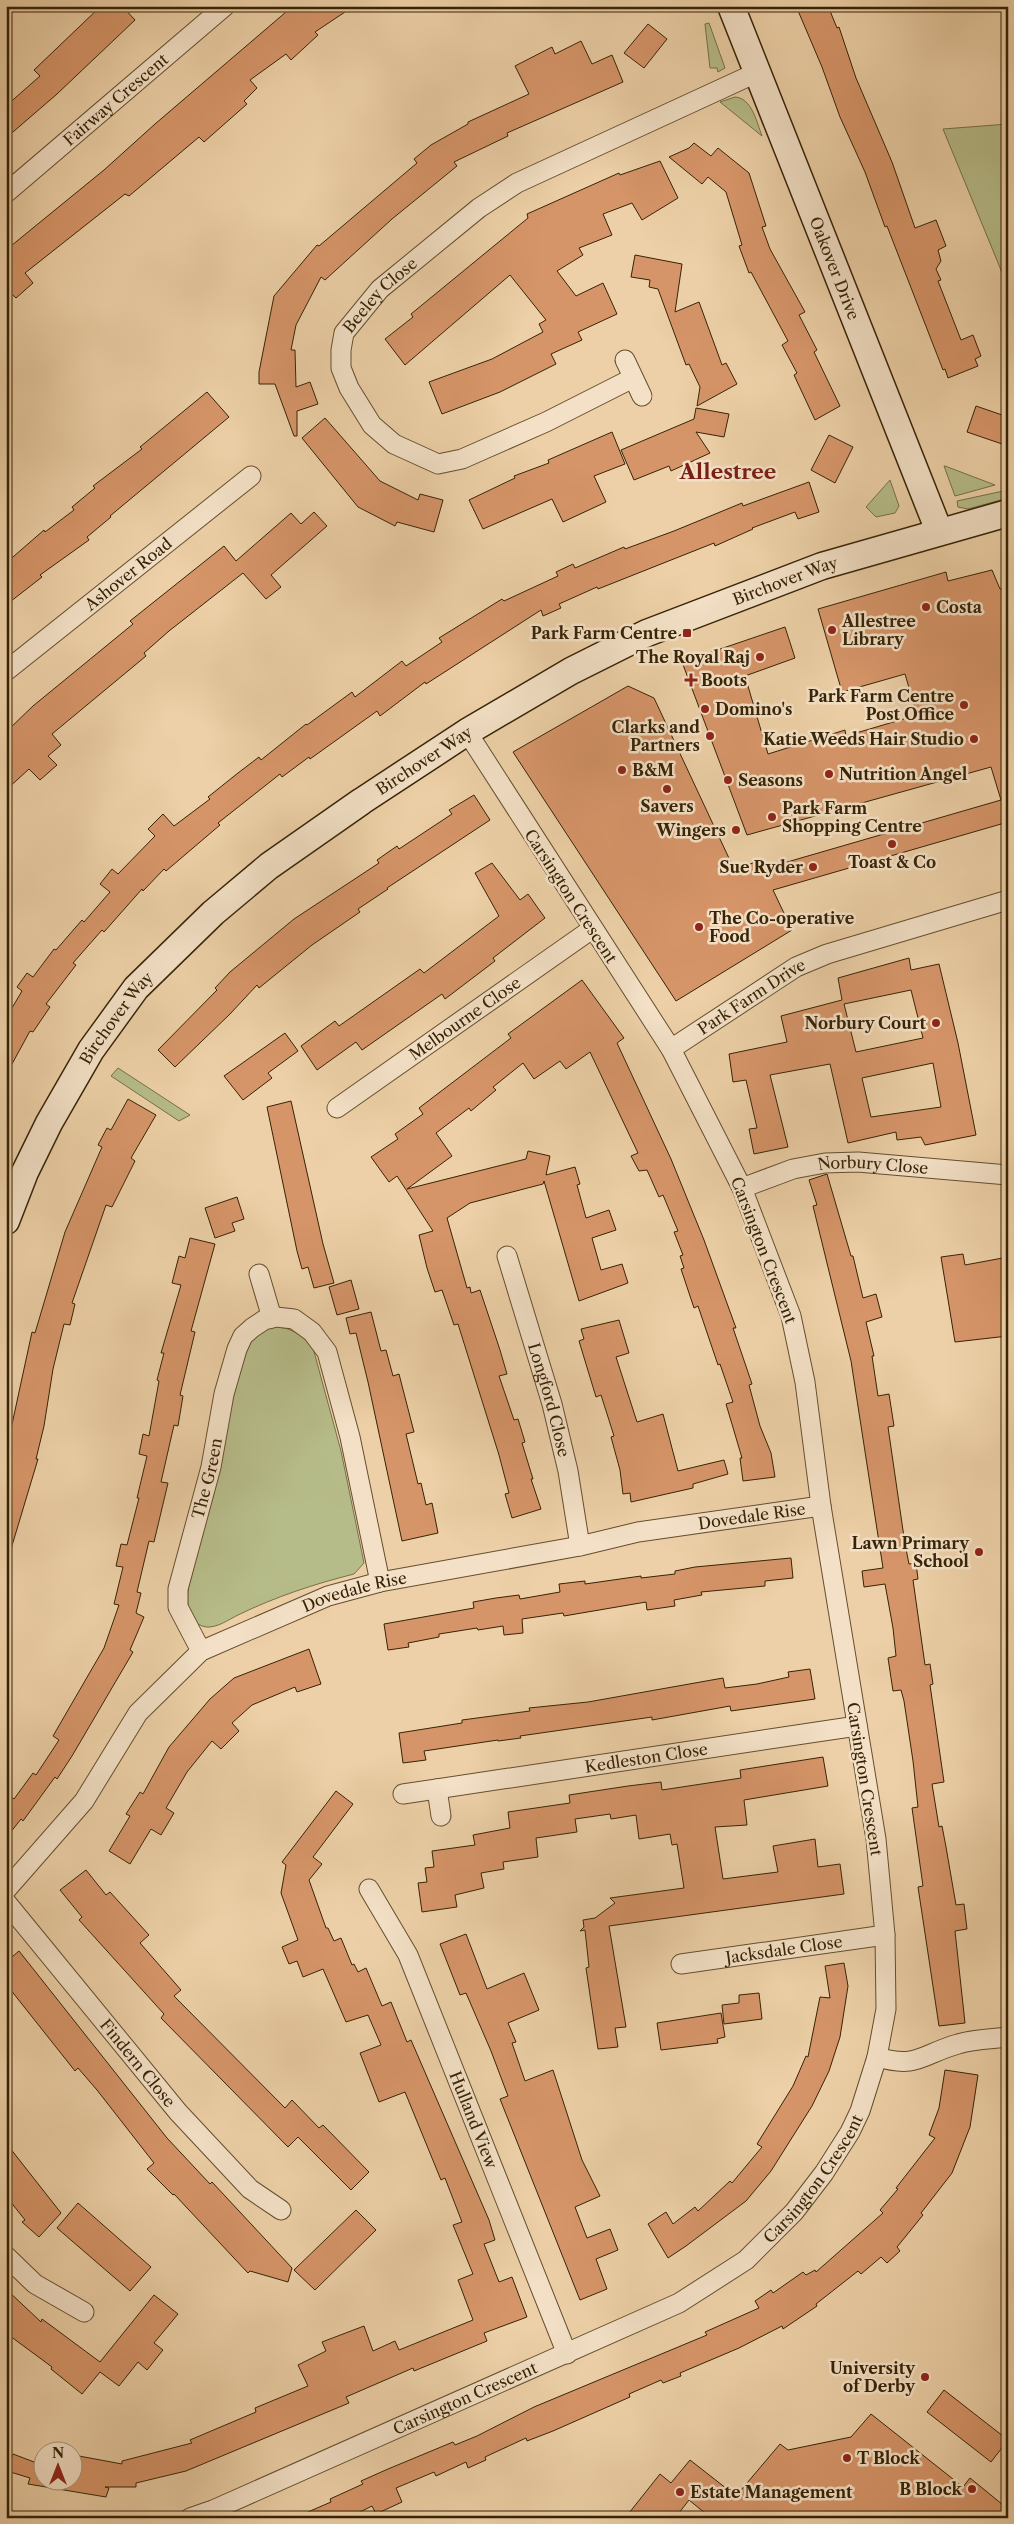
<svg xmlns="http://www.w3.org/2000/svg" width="1014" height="2524" viewBox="0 0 1014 2524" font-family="'Libre Caslon Text',serif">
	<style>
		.green { fill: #b6bc89; stroke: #767048 }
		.building { fill: #d69569; stroke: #362306; fill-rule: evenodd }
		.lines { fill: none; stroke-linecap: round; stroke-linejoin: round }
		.street-casing { stroke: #644e2e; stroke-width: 21 }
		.secondary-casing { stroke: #362306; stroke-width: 29 }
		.street { stroke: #f3e0c6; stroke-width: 19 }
		.secondary { stroke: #f3e0c6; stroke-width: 26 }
		.poi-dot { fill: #8f2418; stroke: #f3e0c6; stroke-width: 2 }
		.labels { text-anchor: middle; stroke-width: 5; stroke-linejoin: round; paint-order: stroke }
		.street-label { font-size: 16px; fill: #362306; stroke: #f3e0c6 }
		.poi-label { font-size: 16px; font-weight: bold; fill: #362306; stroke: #f3e0c6; text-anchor: start }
		.district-label { font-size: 21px; font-weight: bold; fill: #7a1f14; stroke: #f3e0c6 }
	</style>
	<rect width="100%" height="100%" fill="#edd0a7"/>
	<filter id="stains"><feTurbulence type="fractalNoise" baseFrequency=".004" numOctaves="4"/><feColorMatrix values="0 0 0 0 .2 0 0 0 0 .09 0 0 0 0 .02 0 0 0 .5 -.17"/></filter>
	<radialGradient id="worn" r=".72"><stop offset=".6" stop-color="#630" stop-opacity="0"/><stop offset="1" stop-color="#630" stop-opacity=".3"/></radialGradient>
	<path class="green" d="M709 23 725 68 718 72 717 68H710L705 24Z
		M735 97C752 98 757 123 762 136L720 102Z
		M1008 124V287L943 129Z
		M944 466H945L995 485 955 496Z
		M890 480 899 506 895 513 876 517 866 507Z
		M1008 490V498L968 509 958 507 957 501Z
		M118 1068 190 1115 179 1121 111 1076Z
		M273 1326C292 1328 301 1334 313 1348L341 1451 364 1563 354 1574C314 1584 275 1597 238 1615 228 1620 217 1628 206 1627 183 1623 187 1594 190 1578L240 1360C247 1341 254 1332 273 1326Z"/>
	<path class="building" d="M101 6H122L135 20 57 94 6 138V106L40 76 34 70Z
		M293 6H354L315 32 318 35 291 60 286 54 250 80 257 88 244 101 247 104 204 142 199 137 129 196 125 194 25 273 33 283 16 298 6 289V250L104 170 155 124Z
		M796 6H828L837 28 839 27 856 78 892 162 915 228 936 220 946 246 938 250 941 261 936 269 941 280 938 281 961 340 973 335 981 356 975 359 978 366 948 378 945 369 943 370 887 226 885 227 865 172 840 117 822 67Z
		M648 24 667 39 644 68 624 53Z
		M581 41 592 64 612 55 623 82 507 133 508 136 454 162 457 166 392 219 325 280 321 277 296 325 291 350H295L296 387 310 382 318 404 297 411V436H294L275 384H259V372L274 296 317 245 319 246 417 163 414 159 431 145 468 124V122L529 94 515 66 552 47 555 54Z
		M694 143 711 156 718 148 749 173 766 226 762 227 770 249 805 312 799 315 817 350 814 352 840 406 815 420 794 375 797 373 782 345 788 341 751 272 749 273 739 246 742 245 726 192 708 177 702 184 669 157 689 148Z
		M660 161 678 198 642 220 632 203 603 214 612 235 579 248 583 255 557 271 576 296 603 283 617 314 578 332 582 340 551 354 556 364 500 392 442 414 429 382 492 359 543 332 539 324 546 320 510 275 405 365 385 339 413 317 411 314 528 218 527 214 619 173 620 175Z
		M635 255 682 264 675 312 699 302 722 365 726 363 737 384 697 406 700 387 689 364 686 365 658 289 649 287 650 280 631 277Z
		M207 392 229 417 110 516 111 517 87 537 89 540 40 575 42 577 6 605V563L44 530 45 532 74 510 72 507 95 488 93 486 142 449 140 447Z
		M976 406 1008 417V446L967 432Z
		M696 408 729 414 724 437 696 432 710 453 671 471 669 466 634 480 621 450 694 419Z
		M325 418 380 481 418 500 420 494 443 500 434 532 397 522 395 526 358 507 302 438Z
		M612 432 625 464 594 476 606 502 563 522 552 499 483 529 469 500 515 478 514 476 549 463 548 460Z
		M829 435 853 447 835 483 811 470Z
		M809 482 819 512 798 519 795 512 752 528 753 529 715 546 714 543 598 589 597 587 559 604 561 608 543 616 541 610 426 684 425 682 380 716 377 711 310 759 309 757 282 777 280 774 218 823 220 825 166 871 164 869 143 891 142 889 104 932 102 930 73 963 76 965 46 1004 50 1007 33 1032 30 1031 6 1075V1018L22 991 17 987 27 973 33 977 54 949 56 950 82 920 84 922 110 892 100 884 112 869 118 874 155 836 148 829 163 814 174 826 210 799 208 797 238 773 259 757 261 760 306 724 307 725 352 692 355 697 402 661 406 666 442 642 439 638 502 599 504 601 558 576 556 572 573 564 575 568 624 547 625 549 674 531 742 503 743 506Z
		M314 512 327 526 271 575 281 587 266 599 243 573 169 631 144 653 146 656 52 734 61 745 48 756 57 765 40 780 29 769 6 790V732L33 706 133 624 130 621 224 546 236 561 291 513 301 524Z
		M992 570 1000 589 1008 587V822L773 890 792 930 676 1001 513 752 628 686 654 698 735 871 759 860 763 869 1001 800 991 767 747 835 682 662 785 627 795 658 745 676 768 754 845 730 846 736 917 715 905 674 842 692 818 609 946 572 948 581Z
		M474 795 490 820 387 888 388 889 358 909 360 912 312 945 259 988 257 985 230 1014 175 1067 158 1050 217 990 215 988 230 972 294 919 379 863 377 860 397 846 399 849 452 814 449 810Z
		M492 863 520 900 528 894 545 918 493 958 495 961 445 999 442 994 362 1050 356 1042 317 1070 301 1046 335 1021 339 1026 420 969 424 973 499 916 475 873Z
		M909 958 911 970 939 964 958 1043 976 1135 925 1145 921 1137 897 1140 896 1132 848 1143 830 1064 770 1075 788 1147 754 1154 749 1129 757 1128 746 1080 733 1082 729 1054 787 1042 781 1016 842 1000 838 978ZM911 990 923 1038 856 1052 844 1004ZM933 1063 941 1107 871 1117 862 1078Z
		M582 980 624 1038 617 1043 671 1159 704 1240 736 1328H733L752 1384 749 1385 760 1426 771 1453 775 1477 743 1481 740 1458H742L726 1404 733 1402 720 1364 718 1365 698 1306 694 1308 681 1269 684 1268 680 1256 683 1255 674 1232 678 1231 663 1195 659 1197 647 1170 639 1171 631 1156 638 1153 590 1052 566 1069 560 1061 534 1079 523 1063 493 1087 496 1090 471 1111 469 1108 436 1133 452 1156 407 1189 526 1159 528 1151 550 1156 546 1175 575 1167 580 1184 577 1185 586 1218 609 1210 616 1230 592 1238 601 1270 622 1264 628 1283 579 1301 544 1181 543 1184 470 1203 447 1218 467 1288 470 1287 471 1293 480 1290 500 1350 507 1374 499 1376 514 1420 518 1419 525 1442 522 1443 533 1479H531L541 1509 512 1518 505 1494 509 1493 499 1455 458 1324 454 1325 442 1290 435 1292 427 1268 419 1235 433 1231 397 1176 389 1182 371 1157 398 1139 395 1134 423 1114 419 1108 511 1038 508 1034Z
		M285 1033 298 1051 268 1073 272 1078 243 1100 224 1076Z
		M128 1099 156 1115 131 1158 135 1161 112 1207 106 1205 72 1303 75 1304 70 1325 64 1324 53 1369 44 1426 36 1459H38L11 1549 6 1548V1452L32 1332 35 1333 65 1232 102 1147 98 1145 107 1128 111 1130Z
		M291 1101 323 1244 334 1283 314 1288 308 1267 302 1269 297 1251 267 1107Z
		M827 1174 851 1256H853L863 1298 876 1294 882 1317 866 1322 874 1356H872L878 1396 889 1394 894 1426 888 1427 905 1544 909 1564 916 1563 918 1579 913 1580 925 1665 930 1664 933 1684 930 1685 944 1782 932 1784 939 1827 942 1826 946 1847 956 1905 964 1904 967 1929 955 1931 965 2023 939 2026 918 1887 923 1886 912 1808 918 1807 913 1761 904 1701 901 1690 893 1691 888 1658 896 1656 893 1628 885 1584 864 1587 862 1571 883 1568 851 1361 813 1206 817 1205 809 1180Z
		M237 1197 244 1219 232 1223 235 1231 215 1238 205 1208Z
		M190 1238 215 1244 191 1331 195 1332 180 1395 183 1396 178 1426 174 1425 161 1482 168 1483 154 1542 149 1541 137 1592 141 1593 136 1613 144 1617 130 1650 133 1652 72 1756 57 1779 55 1777 23 1821 21 1819 6 1838V1793L14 1799 33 1773 36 1775 59 1740 53 1736 104 1648 119 1605 114 1604 123 1567 116 1566 121 1544 127 1545 139 1498H137L147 1456 139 1454 143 1434 149 1436 159 1381 157 1380 164 1353H161L181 1285 172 1283 179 1256 185 1258Z
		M963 1254 965 1265 1008 1257V1336L955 1342 941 1257Z
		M351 1280 359 1309 337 1315 329 1287Z
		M371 1312 381 1351 386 1350 393 1376 399 1374 414 1432 406 1434 418 1484 421 1483 426 1505 432 1503 438 1533 402 1541 368 1382 356 1333 350 1334 346 1318Z
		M619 1320 629 1353 616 1357 637 1422 663 1414 678 1471 724 1460 728 1474 693 1484V1488L631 1502 630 1493 623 1494 620 1470 611 1437 614 1436 601 1395 596 1397 579 1341 584 1339 581 1329Z
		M791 1558 793 1578 765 1581V1586L701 1592 702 1595 674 1600 675 1606 647 1610 646 1602 564 1616 563 1613 522 1619 523 1633 504 1635 503 1626 478 1630 477 1628 439 1634V1637L408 1643 409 1647 388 1650 384 1624 474 1608 473 1602 496 1598 519 1595 520 1599 560 1592 559 1584 585 1581V1584L641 1576V1578L675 1574V1571L695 1567Z
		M309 1649 321 1684 297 1692 295 1687 252 1705 232 1723 239 1731 221 1749 212 1741 187 1772 166 1808 174 1813 161 1835 151 1829 130 1864 109 1851 130 1816 126 1814 140 1792 143 1794 169 1747 210 1699 234 1678Z
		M810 1669 815 1699 731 1711 730 1706 652 1720V1717L520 1736 521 1738 498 1741V1740L424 1751 426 1760 403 1763 399 1733 462 1723V1720L530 1711 529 1708 588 1702 723 1678 725 1688 757 1684 789 1677 788 1672Z
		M823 1757 828 1786 744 1800 747 1825 715 1827 723 1879 778 1872 773 1846 815 1839 818 1867 840 1864 844 1894 609 1926 626 2027 615 2028 618 2047 598 2049 586 1968 589 1967 585 1930 580 1931 584 1927 583 1920 595 1918 615 1903 610 1898 684 1888 677 1844 672 1845 670 1834 639 1839 636 1815 611 1819 610 1814 575 1819 577 1832 536 1838 538 1857 503 1862 504 1869 481 1873 484 1888 455 1895 457 1907 422 1912 418 1883 427 1882 425 1868 434 1867 432 1851 475 1845 473 1835 510 1828 508 1812 570 1803 569 1795 628 1786 661 1782 662 1790 741 1778 740 1770Z
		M336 1791 353 1804 313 1857 322 1864 309 1880 326 1928H328L334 1941 341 1938 352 1965 354 1964 358 1972 366 1968 382 2006 391 2002 407 2042 411 2040 489 2220 495 2240 484 2244 499 2282 512 2277 527 2317 484 2333 487 2341 414 2371 413 2368 346 2397 349 2403 186 2471 136 2483V2487H105L109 2488 106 2497 28 2484 30 2478 7 2471 13 2454 42 2465V2482H72V2461L78 2462 79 2456 122 2464V2461L192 2443 190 2440 256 2412 255 2408 308 2386 298 2365 326 2351 322 2342 364 2326 373 2351 395 2341 399 2350 473 2320 458 2280 473 2274 453 2225 462 2222 445 2178 441 2180 405 2092 379 2102 360 2053 381 2045 368 2015 346 2022 323 1969 303 1977 297 1961 289 1964 282 1947 298 1940 281 1893 286 1865 282 1862Z
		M86 1870 106 1895 110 1892 149 1935 140 1943 181 1990 174 1996 285 2108 292 2100 319 2128 323 2125 369 2172 351 2190 298 2137 288 2147 161 2018 164 2014 79 1920 82 1917 60 1890Z
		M466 1934 487 1989 524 1973 539 2010 508 2023 516 2042 512 2043 525 2081 553 2070 582 2160 600 2196 575 2207 587 2238 610 2229 618 2250 596 2259 607 2289 580 2300 500 2099 508 2096 491 2051 466 1993 460 1995 440 1944Z
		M19 1951 167 2138 210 2184 212 2182 292 2268 288 2282 250 2271 248 2273 174 2194 173 2195 147 2169 154 2163 97 2090 78 2068 75 2071 6 1984V1962Z
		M844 1963 848 1986 840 2037 829 2071 812 2106 771 2171 746 2201 686 2246 668 2258 648 2224 666 2212 673 2224 695 2207 698 2211 730 2181 732 2183 762 2147 757 2144 793 2086 806 2056 808 2057 820 1997 830 1998 825 1966Z
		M759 1993 762 2019 724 2024 722 2005 739 2003V1995Z
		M721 2013 725 2037 717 2039 718 2043 661 2050 657 2023Z
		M945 2070 978 2075 970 2127 952 2173 921 2213 923 2215 897 2247 900 2251 887 2263 881 2257 861 2274 858 2271 816 2304 817 2306 783 2329 782 2326 739 2348 680 2373 681 2376 663 2383 661 2380 629 2394 630 2397 553 2431 527 2441 526 2438 485 2457 486 2460 468 2468 466 2462 436 2476 434 2472 396 2488 402 2502 376 2514 372 2506 348 2518H294L331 2502 330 2499 363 2484 361 2481 388 2469 453 2442 455 2445 477 2436 534 2407 707 2335 705 2332 759 2308 755 2301 771 2290 773 2293 803 2272 806 2275 815 2270 816 2272 883 2213 880 2210 898 2189 896 2188 935 2138 929 2135 939 2108Z
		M6 2143 61 2213 39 2237 22 2222 25 2220 6 2196Z
		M78 2203 151 2267 130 2291 57 2228Z
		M356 2210 376 2230 315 2290 294 2270Z
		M6 2289 41 2322 42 2319 100 2362 154 2295 178 2314 154 2343 163 2350 147 2370 138 2362 119 2386 100 2372 82 2394 51 2369 52 2367 6 2333Z
		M944 2390 1008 2440 991 2462 927 2412Z
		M871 2414 963 2487 970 2478 1008 2509V2518H711L689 2500 675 2518H625L660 2474 671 2483 690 2460 736 2496 780 2444 788 2450 851 2437Z"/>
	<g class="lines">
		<g class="street-casing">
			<g id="street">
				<path id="s1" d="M6 193 225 6"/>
				<path d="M625 360 642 396"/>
				<path id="s2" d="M633 378 546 422 462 459 438 464 394 444 372 425 349 388 341 368V350L344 333 380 289 479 208 517 183 758 72"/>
				<path id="s3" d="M6 671 251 476"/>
				<path id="s4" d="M671 1049 796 967 827 954 1008 900"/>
				<path id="s5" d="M337 1108 592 929"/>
				<path id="s6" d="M742 1188 793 1169 825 1163 858 1162 1008 1175"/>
				<path id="s7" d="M507 1256 552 1404 568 1471 580 1546"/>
				<path d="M259 1274 272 1318"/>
				<path id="s8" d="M201 1651 178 1607V1589L211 1467 224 1394 237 1349 243 1336 252 1328 264 1320 276 1317 294 1319 312 1332 327 1352 350 1437 380 1582"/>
				<path d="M437 1789 441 1816"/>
				<path id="s9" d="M403 1794 857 1726"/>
				<path id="s10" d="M369 1889 408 1955 567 2354"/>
				<path id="s11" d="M6 1890 84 1801 138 1713 201 1651 328 1596 380 1582 580 1546 638 1532 821 1506"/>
				<path id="s12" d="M6 1902 178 2112 250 2189 281 2210"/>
				<path id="s13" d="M681 1964 885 1935"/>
				<path d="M877 2057C918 2069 922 2054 958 2044 973 2039 992 2039 1008 2037"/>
				<path d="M6 2256 35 2284 84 2312"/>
				<path id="s14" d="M190 2518 213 2510 679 2303 746 2260 794 2212 824 2173 850 2132 860 2111 877 2057 886 2009 885 1935 876 1839 821 1506 805 1382 791 1316 742 1188 671 1049 467 732"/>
			</g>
		</g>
		<g class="secondary-casing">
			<g id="secondary">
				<path id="s15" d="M731 6 939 531"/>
				<path id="s16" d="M6 1221 25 1172 49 1123 91 1050 136 988 213 913 269 866 362 801 467 732 571 671 647 633 822 566 1008 513"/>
			</g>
		</g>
		<use href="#street" class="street"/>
		<use href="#secondary" class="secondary"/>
	</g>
	<g class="poi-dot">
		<circle cx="926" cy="607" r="5"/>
		<circle cx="832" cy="630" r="5"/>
		<rect x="682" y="628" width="10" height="10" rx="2.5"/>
		<circle cx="760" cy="657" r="5"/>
		<path d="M688.5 672.5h5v5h5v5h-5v5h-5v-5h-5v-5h5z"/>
		<circle cx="964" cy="705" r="5"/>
		<circle cx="705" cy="709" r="5"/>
		<circle cx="710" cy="736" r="5"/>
		<circle cx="974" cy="739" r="5"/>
		<circle cx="622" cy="770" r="5"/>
		<circle cx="829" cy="774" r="5"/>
		<circle cx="728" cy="780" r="5"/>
		<circle cx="667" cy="789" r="5"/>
		<circle cx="772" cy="817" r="5"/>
		<circle cx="736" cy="830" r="5"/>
		<circle cx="892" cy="844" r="5"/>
		<circle cx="813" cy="867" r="5"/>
		<circle cx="699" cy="927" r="5"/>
		<circle cx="936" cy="1023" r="5"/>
		<circle cx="979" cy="1552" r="5"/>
		<circle cx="925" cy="2377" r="5"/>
		<circle cx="847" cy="2458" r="5"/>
		<circle cx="972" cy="2489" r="5"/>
		<circle cx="680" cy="2492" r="5"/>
	</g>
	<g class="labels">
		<g class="street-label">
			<text dy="6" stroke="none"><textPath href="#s1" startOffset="144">Fairway Crescent</textPath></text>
			<text dy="6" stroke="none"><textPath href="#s15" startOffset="282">Oakover Drive</textPath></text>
			<text dy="6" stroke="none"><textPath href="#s2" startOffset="444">Beeley Close</textPath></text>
			<text dy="6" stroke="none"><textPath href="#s3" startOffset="156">Ashover Road</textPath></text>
			<text dy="6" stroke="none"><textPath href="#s16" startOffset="1041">Birchover Way</textPath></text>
			<text dy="6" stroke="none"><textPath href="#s16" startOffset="636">Birchover Way</textPath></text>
			<text transform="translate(571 896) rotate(57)" y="6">Carsington Crescent</text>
			<text dy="6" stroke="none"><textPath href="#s4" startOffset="96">Park Farm Drive</textPath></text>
			<text dy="6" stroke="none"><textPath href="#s16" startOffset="232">Birchover Way</textPath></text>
			<text dy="6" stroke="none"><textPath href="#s5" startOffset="156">Melbourne Close</textPath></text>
			<text dy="6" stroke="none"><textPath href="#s6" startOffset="135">Norbury Close</textPath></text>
			<text transform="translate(764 1250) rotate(69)" y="6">Carsington Crescent</text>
			<text dy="6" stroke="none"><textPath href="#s7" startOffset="150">Longford Close</textPath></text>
			<text dy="6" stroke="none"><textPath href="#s8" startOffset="182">The Green</textPath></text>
			<text dy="6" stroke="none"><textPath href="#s11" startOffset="880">Dovedale Rise</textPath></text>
			<text dy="6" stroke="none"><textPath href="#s11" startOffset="475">Dovedale Rise</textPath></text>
			<text dy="6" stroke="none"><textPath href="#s9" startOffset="246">Kedleston Close</textPath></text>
			<text transform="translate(865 1779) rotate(81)" y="6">Carsington Crescent</text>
			<text dy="6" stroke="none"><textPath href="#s13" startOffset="104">Jacksdale Close</textPath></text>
			<text dy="6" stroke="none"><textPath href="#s12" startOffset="208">Findern Close</textPath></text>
			<text dy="6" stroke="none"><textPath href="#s10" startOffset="254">Hulland View</textPath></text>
			<text dy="6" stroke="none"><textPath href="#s14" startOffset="720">Carsington Crescent</textPath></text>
			<text dy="6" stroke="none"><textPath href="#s14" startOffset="300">Carsington Crescent</textPath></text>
		</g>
		<g class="poi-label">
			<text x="936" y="613">Costa</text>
			<text x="842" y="627">Allestree<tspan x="842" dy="18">Library</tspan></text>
			<text x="677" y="639" text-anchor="end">Park Farm Centre</text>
			<text x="750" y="663" text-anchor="end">The Royal Raj</text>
			<text x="701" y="686">Boots</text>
			<text x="954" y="702" text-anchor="end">Park Farm Centre<tspan x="954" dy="18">Post Office</tspan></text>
			<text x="715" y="715">Domino's</text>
			<text x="700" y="733" text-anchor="end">Clarks and<tspan x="700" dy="18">Partners</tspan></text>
			<text x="964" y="745" text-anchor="end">Katie Weeds Hair Studio</text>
			<text x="632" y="776">B&amp;M</text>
			<text x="839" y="780">Nutrition Angel</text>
			<text x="738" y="786">Seasons</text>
			<text x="667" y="812" text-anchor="middle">Savers</text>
			<text x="782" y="814">Park Farm<tspan x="782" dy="18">Shopping Centre</tspan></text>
			<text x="726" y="836" text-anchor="end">Wingers</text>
			<text x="892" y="868" text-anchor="middle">Toast &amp; Co</text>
			<text x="803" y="873" text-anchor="end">Sue Ryder</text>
			<text x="709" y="924">The Co-operative<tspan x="709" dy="18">Food</tspan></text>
			<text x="926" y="1029" text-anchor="end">Norbury Court</text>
			<text x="969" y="1549" text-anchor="end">Lawn Primary<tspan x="969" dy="18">School</tspan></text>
			<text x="915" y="2374" text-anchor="end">University<tspan x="915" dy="18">of Derby</tspan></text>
			<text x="857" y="2464">T Block</text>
			<text x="962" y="2495" text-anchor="end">B Block</text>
			<text x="690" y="2498">Estate Management</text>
		</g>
		<g class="district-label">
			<text x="728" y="479">Allestree</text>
		</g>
	</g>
	<rect width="1014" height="2524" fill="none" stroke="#edd0a7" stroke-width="25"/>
	<rect x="8" y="8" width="999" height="2509" fill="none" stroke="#362306" stroke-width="2.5"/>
	<rect x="12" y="12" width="989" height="2499" fill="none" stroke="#362306"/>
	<g transform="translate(58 2466)"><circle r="24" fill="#f3e0c6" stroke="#a79479"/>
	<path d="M0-4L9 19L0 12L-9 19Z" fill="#8f2418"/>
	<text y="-8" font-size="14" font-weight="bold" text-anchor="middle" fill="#362306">N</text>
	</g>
	<rect width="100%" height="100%" filter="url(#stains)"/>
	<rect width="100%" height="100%" fill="url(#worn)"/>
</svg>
